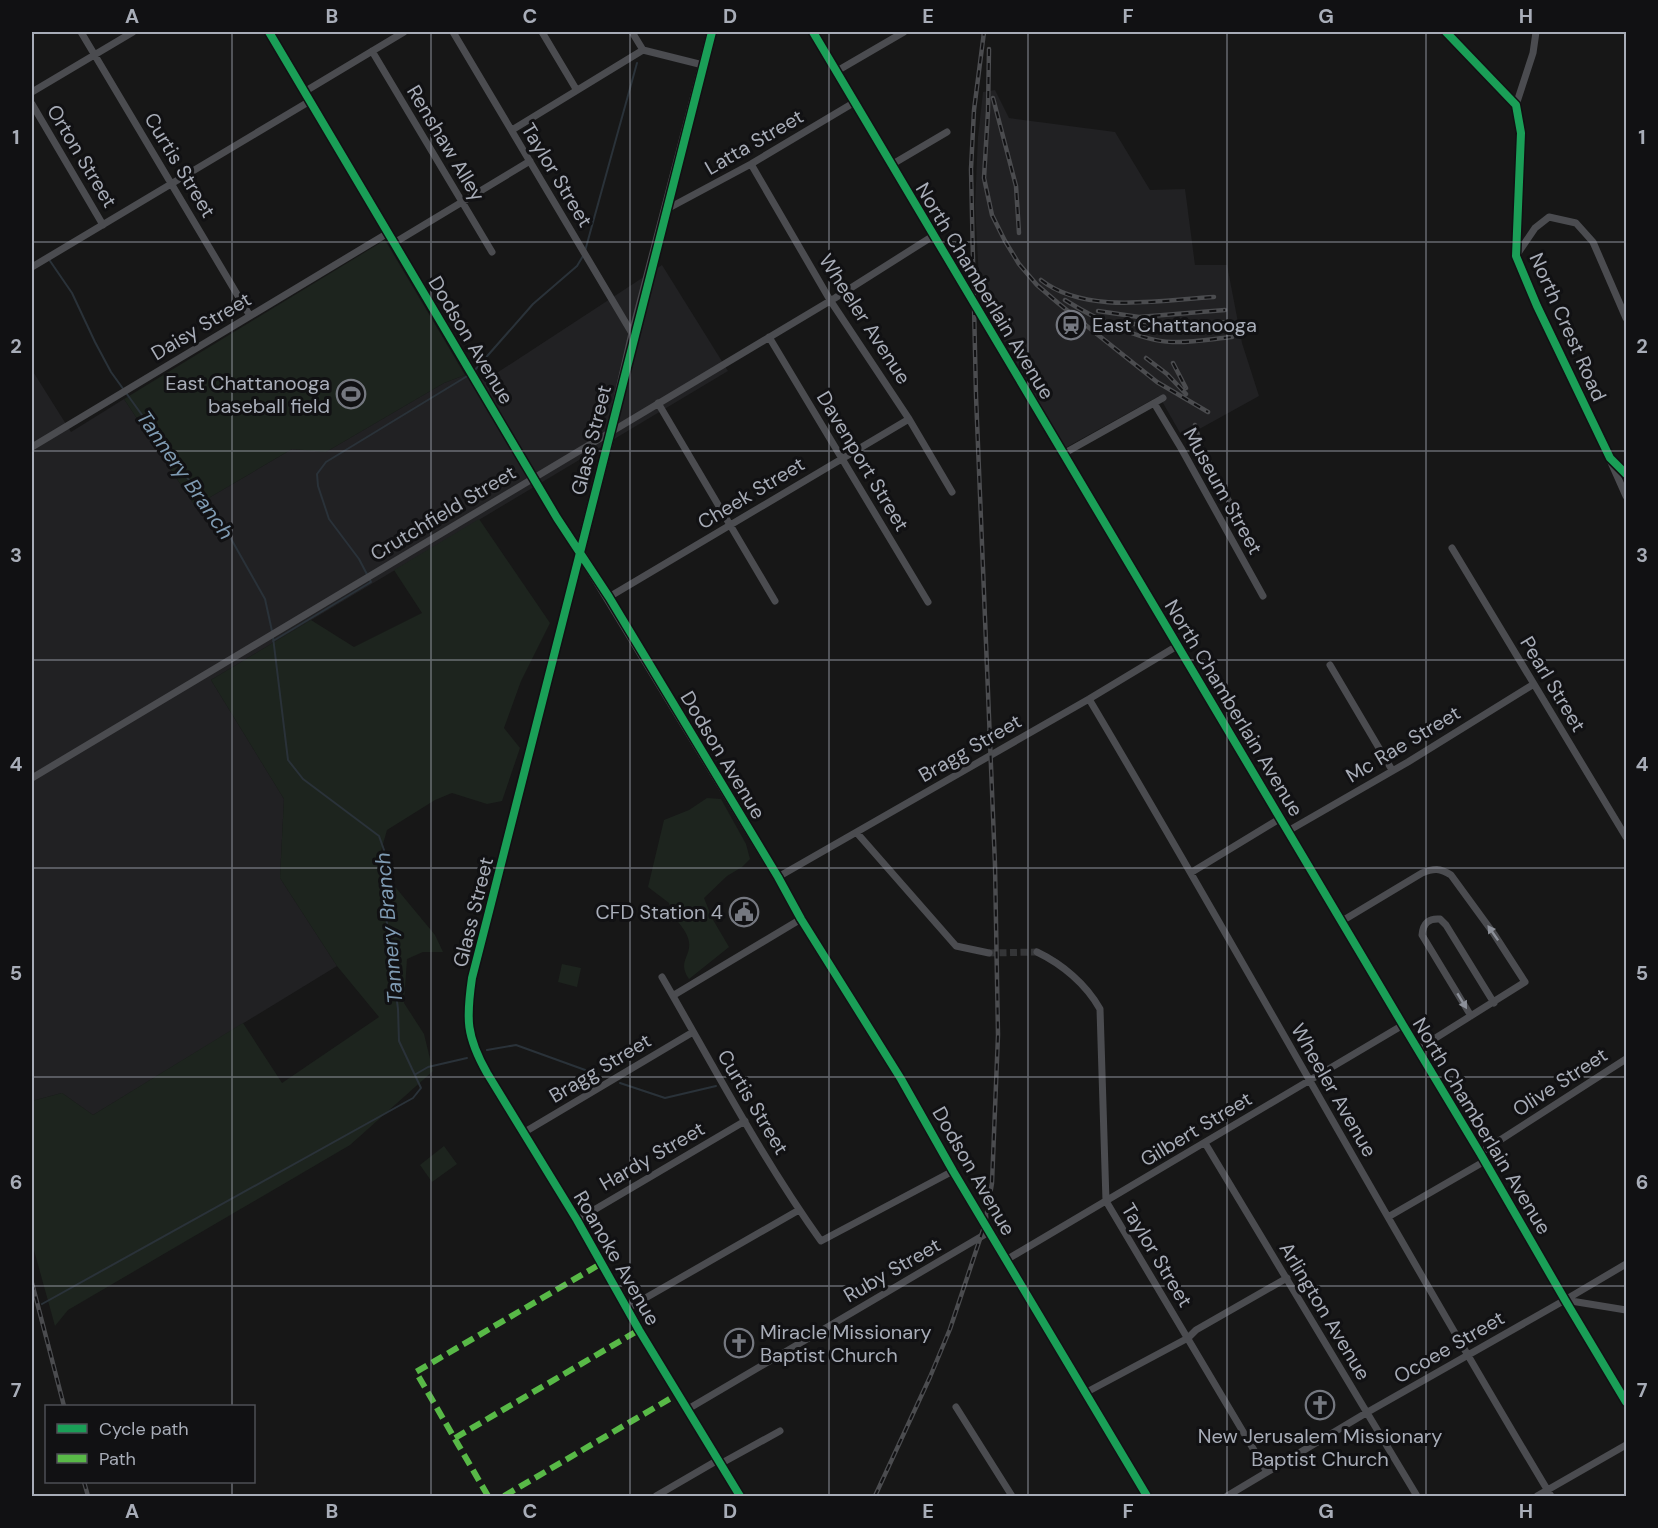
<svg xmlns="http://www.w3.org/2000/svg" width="1658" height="1528" viewBox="0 0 1658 1528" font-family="'DM Sans',sans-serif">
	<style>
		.built { fill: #212123 }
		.green { fill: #1d241e }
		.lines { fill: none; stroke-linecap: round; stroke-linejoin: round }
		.stream { stroke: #2a3239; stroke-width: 2 }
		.minor-tunnel { stroke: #343537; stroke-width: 7; stroke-dasharray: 7 3.5; stroke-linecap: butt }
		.minor { stroke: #4b4c50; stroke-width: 7 }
		.tertiary { stroke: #4b4c50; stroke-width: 9 }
		.secondary { stroke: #4a4a4e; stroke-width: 10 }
		.rail-casing { stroke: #4b4c4f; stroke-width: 4.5 }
		.rail { stroke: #111113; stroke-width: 2; stroke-dasharray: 7; stroke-linecap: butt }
		.quiet { stroke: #58b947; stroke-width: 6; stroke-dasharray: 12 6; stroke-linecap: butt }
		.cycleway-casing { stroke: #111113; stroke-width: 11 }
		.cycleway { stroke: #1a9f57; stroke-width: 8 }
		.oneway { fill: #8c9099 }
		.grid { fill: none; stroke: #a8adb8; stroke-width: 1.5; stroke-opacity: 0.55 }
		.labels { text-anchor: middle; stroke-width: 6; stroke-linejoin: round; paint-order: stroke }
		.street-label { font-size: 20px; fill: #a8adb8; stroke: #111113 }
		.poi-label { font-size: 20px; fill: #a8adb8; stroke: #111113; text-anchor: start }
		.water-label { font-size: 21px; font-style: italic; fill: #7f9bb3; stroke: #111113 }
		.neatline { fill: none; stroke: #a8adb8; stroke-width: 2 }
		.grid-label { font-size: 20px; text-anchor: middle; font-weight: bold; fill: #a8adb8 }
	</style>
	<rect width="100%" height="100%" fill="#171717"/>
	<path class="built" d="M995 90 1009 118 1115 132 1150 190 1185 189 1195 265H1227L1242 343 1259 396 1183 438 1159 396 1065 448 980 299 975 205 978 137 983 92Z
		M662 265 728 371 211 680 284 799 280 878 337 966 93 1115 62 1093 32 1101V370L71 432 124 399 195 506 292 449 326 452 444 383 465 375 486 380Z"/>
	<path class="green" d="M385 240 465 375 444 383 326 452 292 449 195 506 124 399Z
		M479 519 550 623 521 681 504 728 520 748 502 801 487 804 452 793 435 800 387 830 377 865 435 935 443 952H423L407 959 404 1003 424 1034 433 1071 350 1145 68 1310 55 1326 32 1243V1101L62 1093 93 1115 243 1023 282 1083 379 1017 337 966 280 878 284 799 211 680 311 620 354 647 422 613 394 570Z
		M707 798 721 799 746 844 750 859 742 867 727 876 704 898 712 918 729 947 689 979C677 962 691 957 689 942 687 927 670 918 669 903L648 887 664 820 689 810Z
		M562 964 581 968 577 987 558 982Z
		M444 1146 457 1164 432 1182 420 1165Z"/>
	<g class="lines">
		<path class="stream" d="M585 251 637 63
			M48 258 72 293 95 342 111 372 230 537 265 599 272 631
			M474 371 533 304 577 266 583 256
			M273 641 371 582 359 559 329 519 318 486 317 474 326 462 469 375
			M487 1050 516 1045 599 1075
			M416 1074 428 1067 467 1058
			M620 1083 665 1098 716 1086
			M42 1304 413 1098 421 1088 399 1041 398 1009 386 916 384 850 379 836 303 779 288 760 273 637"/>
		<path class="minor-tunnel" d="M989 953 1037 952"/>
		<path class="minor" d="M81 32 250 316
			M453 32 633 335
			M542 32 576 89
			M632 32 643 50
			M372 51 492 252
			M837 71 904 32
			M32 92 133 32
			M304 92 404 32
			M32 104 103 225
			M1516 105 1533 53 1536 32
			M512 130 643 50 703 65
			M751 164 830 300 909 419 952 492
			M891 165 947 132
			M667 209 751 164 855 102
			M394 243 530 161
			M1516 256 1535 228 1549 217 1576 223 1593 242 1626 318
			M32 267 310 101
			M769 337 928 602
			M658 403 775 601
			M1154 403 1181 448 1263 596
			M32 447 388 233
			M1063 454 1163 398
			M1610 460 1626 496
			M1452 548 1626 837
			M609 597 909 419
			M1330 665 1392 770
			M1089 699C1246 963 1393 1233 1551 1496
			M32 778 835 298 933 236
			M1288 831 1408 762 1534 684
			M857 833 956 946 989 953
			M1192 872 1281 818
			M778 877 1089 699 1177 646
			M1342 921 1422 873C1434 868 1440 868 1451 875L1494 934 1525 982 1418 1049
			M1037 952C1062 964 1086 984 1100 1009L1106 1201 1267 1472
			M662 977C713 1065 761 1157 821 1241L953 1171
			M674 995 801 919
			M1471 1016 1422 935C1423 923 1429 918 1440 919L1446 925 1494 1003
			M523 1133 693 1032
			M1205 1143 1417 1496
			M1480 1153 1626 1059
			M1388 1217 1485 1161
			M577 1220 745 1121
			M1006 1260 1403 1025
			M1565 1300 1626 1264
			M628 1308 799 1210
			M1085 1393 1188 1338 1196 1330 1287 1278
			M956 1407 1012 1496
			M688 1409 989 1232
			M720 1464 780 1431
			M656 1496 718 1460
			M1227 1496 1366 1413 1565 1300 1626 1310
			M1537 1496 1626 1445"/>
		<path class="tertiary" d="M269 32 557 518 580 552 472 978C466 1019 466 1036 487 1073L577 1220 639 1330 740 1496
			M813 32 1403 1025 1480 1153 1565 1300 1626 1402
			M1446 32 1516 105 1521 133 1516 256 1537 306 1610 458 1626 474"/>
		<path class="secondary" d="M712 32 633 335 611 431 580 552 778 877 801 919 901 1079 953 1171 1147 1496"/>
		<g class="rail-casing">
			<path id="rail" d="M989 49 988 111 984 178 992 215 1005 241 1019 264 1037 285 1058 303 1157 382 1208 412
				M993 98 1016 186 1019 233
				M1041 280C1086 315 1161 300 1214 297
				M1065 300C1092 317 1139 341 1172 342 1192 343 1212 339 1232 337
				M1098 311 1139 317 1225 310
				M1126 323 1166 328 1229 322
				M1146 358 1167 374 1186 394
				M1173 363 1186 388
				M1195 425 1201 446 1230 501
				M32 1283 64 1406
				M84 1482 88 1496
				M875 1496 930 1377 950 1329 985 1224 992 1183 998 1035 995 865 976 396 971 169 974 110 984 32"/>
		</g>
		<use href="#rail" class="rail"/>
		<path class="quiet" d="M455 1438 639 1330
			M488 1496 416 1372 602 1263
			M504 1496 678 1394"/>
		<g class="cycleway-casing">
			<path id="cycleway" d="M269 32 557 518 609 597 778 877 801 919 901 1079 953 1171 1147 1496
				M712 32C630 347 553 663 472 978 466 1019 466 1036 487 1073L577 1220 639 1330 740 1496
				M813 32 1403 1025 1480 1153 1565 1300 1626 1402
				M1446 32 1516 105 1521 133 1516 256 1537 306 1610 458 1626 474"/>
		</g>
		<use href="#cycleway" class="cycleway"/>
	</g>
	<defs><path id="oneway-solid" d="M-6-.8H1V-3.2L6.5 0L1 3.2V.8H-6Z" transform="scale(1.5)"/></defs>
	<g class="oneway">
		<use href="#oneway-solid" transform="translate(1493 933) rotate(-125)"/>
		<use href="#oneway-solid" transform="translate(1462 1001) rotate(59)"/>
	</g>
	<path class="grid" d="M232 32V1406M431 32V1496M630 32V1496M829 32V1496M1028 32V1496M1227 32V1496M1426 32V1496M32 242H1626M32 451H1626M32 660H1626M32 868H1626M32 1077H1626M32 1286H1626M232 1482V1496"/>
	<defs>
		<g id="station-ring" transform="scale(1.5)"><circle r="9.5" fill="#111113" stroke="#757880" stroke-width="1.5"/><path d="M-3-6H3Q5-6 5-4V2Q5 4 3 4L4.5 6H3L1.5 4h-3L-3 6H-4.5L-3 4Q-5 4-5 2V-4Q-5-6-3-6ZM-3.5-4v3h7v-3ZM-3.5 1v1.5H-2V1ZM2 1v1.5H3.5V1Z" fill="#757880"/></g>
		<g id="stadium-ring" transform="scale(1.5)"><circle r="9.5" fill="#111113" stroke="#757880" stroke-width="1.5"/><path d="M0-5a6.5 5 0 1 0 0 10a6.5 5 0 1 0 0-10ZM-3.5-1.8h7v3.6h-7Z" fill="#757880"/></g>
		<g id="civic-ring" transform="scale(1.5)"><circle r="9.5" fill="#111113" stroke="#757880" stroke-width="1.5"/><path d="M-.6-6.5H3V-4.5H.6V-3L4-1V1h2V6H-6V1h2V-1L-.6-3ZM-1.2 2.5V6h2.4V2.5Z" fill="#757880"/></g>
		<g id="church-ring" transform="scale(1.5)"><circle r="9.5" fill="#111113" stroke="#757880" stroke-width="1.5"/><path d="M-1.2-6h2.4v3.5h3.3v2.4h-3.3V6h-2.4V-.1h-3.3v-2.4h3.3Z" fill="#757880"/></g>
	</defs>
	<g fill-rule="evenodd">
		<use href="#station-ring" x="1071" y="325"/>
		<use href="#stadium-ring" x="351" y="394"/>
		<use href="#civic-ring" x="744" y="912"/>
		<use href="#church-ring" x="739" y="1343"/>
		<use href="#church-ring" x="1320" y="1405"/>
	</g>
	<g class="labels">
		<g class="street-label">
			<text transform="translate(754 142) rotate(-30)" y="7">Latta Street</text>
			<text transform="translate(446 143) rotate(59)" y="7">Renshaw Alley</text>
			<text transform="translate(82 156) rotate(59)" y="7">Orton Street</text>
			<text transform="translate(180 165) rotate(59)" y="7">Curtis Street</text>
			<text transform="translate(557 175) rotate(59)" y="7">Taylor Street</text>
			<text transform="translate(985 291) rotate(59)" y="7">North Chamberlain Avenue</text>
			<text transform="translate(865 319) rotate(57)" y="7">Wheeler Avenue</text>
			<text transform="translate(201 326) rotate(-31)" y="7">Daisy Street</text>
			<text transform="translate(1568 327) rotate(66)" y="7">North Crest Road</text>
			<text transform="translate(471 340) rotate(59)" y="7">Dodson Avenue</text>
			<text transform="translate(591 440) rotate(-76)" y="7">Glass Street</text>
			<text transform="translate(863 461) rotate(59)" y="7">Davenport Street</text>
			<text transform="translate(1223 491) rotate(61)" y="7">Museum Street</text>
			<text transform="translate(751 493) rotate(-31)" y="7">Cheek Street</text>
			<text transform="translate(443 513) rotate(-31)" y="7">Crutchfield Street</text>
			<text transform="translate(1553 684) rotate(59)" y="7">Pearl Street</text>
			<text transform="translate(1234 708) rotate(59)" y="7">North Chamberlain Avenue</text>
			<text transform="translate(1403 744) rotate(-31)" y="7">Mc Rae Street</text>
			<text transform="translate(970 748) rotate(-30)" y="7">Bragg Street</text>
			<text transform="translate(723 755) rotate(59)" y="7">Dodson Avenue</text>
			<text transform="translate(473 912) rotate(-76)" y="7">Glass Street</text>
			<text transform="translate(600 1068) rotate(-31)" y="7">Bragg Street</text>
			<text transform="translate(1560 1082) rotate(-33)" y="7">Olive Street</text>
			<text transform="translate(1334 1090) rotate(60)" y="7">Wheeler Avenue</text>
			<text transform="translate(753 1102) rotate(59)" y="7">Curtis Street</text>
			<text transform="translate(1482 1126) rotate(59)" y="7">North Chamberlain Avenue</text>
			<text transform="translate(1196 1129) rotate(-31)" y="7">Gilbert Street</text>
			<text transform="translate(652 1156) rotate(-30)" y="7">Hardy Street</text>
			<text transform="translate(974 1171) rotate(60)" y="7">Dodson Avenue</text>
			<text transform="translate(1157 1255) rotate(59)" y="7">Taylor Street</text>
			<text transform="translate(617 1258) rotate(60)" y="7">Roanoke Avenue</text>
			<text transform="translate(892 1270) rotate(-30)" y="7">Ruby Street</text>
			<text transform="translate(1325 1311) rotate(59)" y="7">Arlington Avenue</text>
			<text transform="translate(1449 1347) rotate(-30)" y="7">Ocoee Street</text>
		</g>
		<g class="poi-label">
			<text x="1092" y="332">East Chattanooga</text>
			<text x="330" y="390" text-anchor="end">East Chattanooga<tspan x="330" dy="23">baseball field</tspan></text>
			<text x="723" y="919" text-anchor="end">CFD Station 4</text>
			<text x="760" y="1339">Miracle Missionary<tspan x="760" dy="23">Baptist Church</tspan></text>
			<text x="1320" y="1443" text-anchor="middle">New Jerusalem Missionary<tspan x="1320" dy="23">Baptist Church</tspan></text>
		</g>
		<g class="water-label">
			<text transform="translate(185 475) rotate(55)" y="7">Tannery Branch</text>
			<text transform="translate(389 928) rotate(-95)" y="7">Tannery Branch</text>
		</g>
	</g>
	<rect width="1658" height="1528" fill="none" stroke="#111113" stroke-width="66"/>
	<rect x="45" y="1405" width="210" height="78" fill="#111113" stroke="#4d4f55" stroke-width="1.5"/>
	<rect x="57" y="1424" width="30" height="9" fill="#1a9f57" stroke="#4d4f55" stroke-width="1.5"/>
	<text x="99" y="1435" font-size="18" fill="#a8adb8">Cycle path</text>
	<rect x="57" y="1454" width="30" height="9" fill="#58b947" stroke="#4d4f55" stroke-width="1.5"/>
	<text x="99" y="1465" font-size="18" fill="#a8adb8">Path</text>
	<rect x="33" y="33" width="1592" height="1462" class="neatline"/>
	<g class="grid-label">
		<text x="132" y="23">A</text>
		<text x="332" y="23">B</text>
		<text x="530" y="23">C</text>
		<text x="730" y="23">D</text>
		<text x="928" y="23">E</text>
		<text x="1128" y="23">F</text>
		<text x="1326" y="23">G</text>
		<text x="1526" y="23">H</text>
		<text x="16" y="144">1</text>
		<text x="1642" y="144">1</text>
		<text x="16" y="353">2</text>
		<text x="1642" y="353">2</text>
		<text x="16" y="562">3</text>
		<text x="1642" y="562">3</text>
		<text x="16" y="771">4</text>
		<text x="1642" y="771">4</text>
		<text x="16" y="980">5</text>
		<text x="1642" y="980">5</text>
		<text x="16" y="1189">6</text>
		<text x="1642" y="1189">6</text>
		<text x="16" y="1397">7</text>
		<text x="1642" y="1397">7</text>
		<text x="132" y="1518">A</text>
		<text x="332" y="1518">B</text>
		<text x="530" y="1518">C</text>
		<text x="730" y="1518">D</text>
		<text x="928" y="1518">E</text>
		<text x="1128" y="1518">F</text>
		<text x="1326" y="1518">G</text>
		<text x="1526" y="1518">H</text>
	</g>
</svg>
